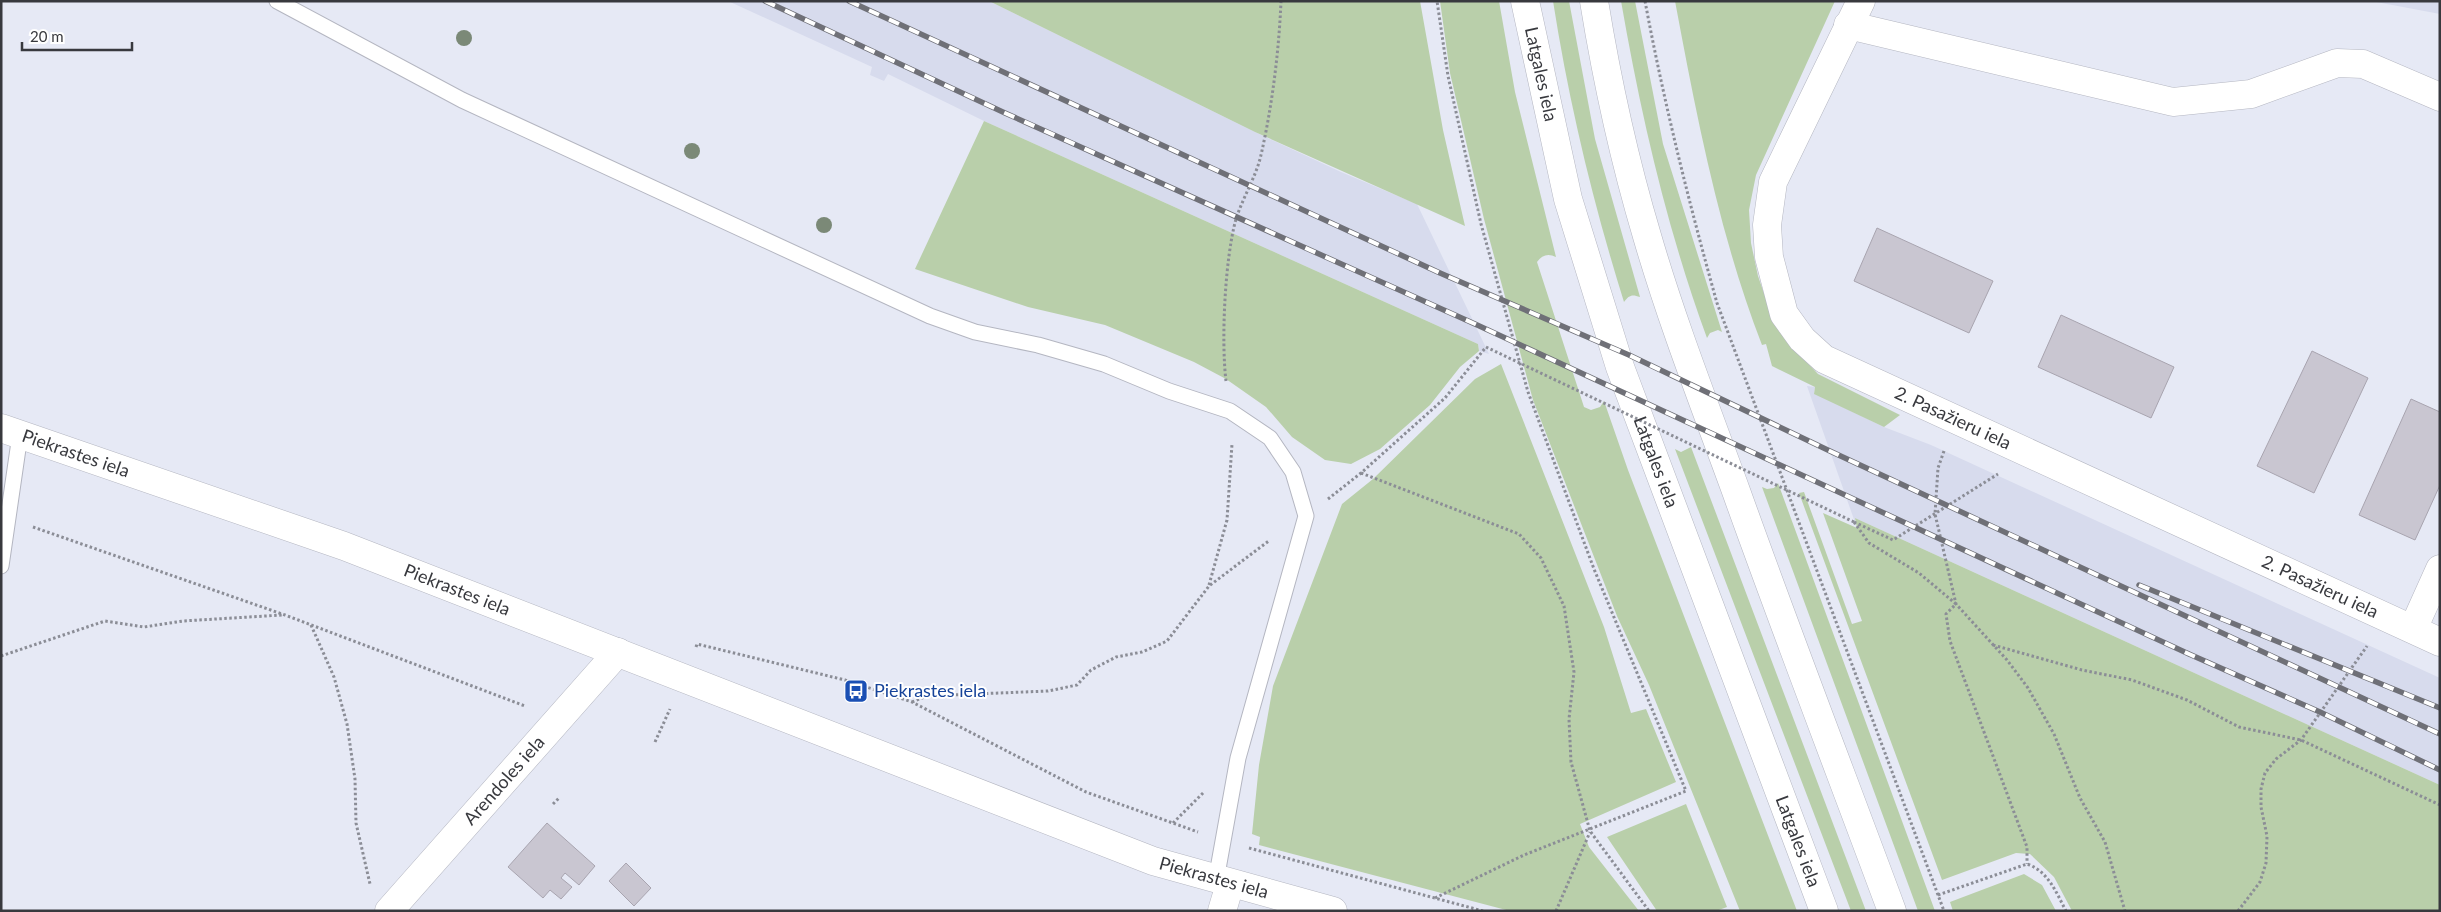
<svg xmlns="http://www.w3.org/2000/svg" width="2441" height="912" viewBox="0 0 2441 912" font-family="Lato,sans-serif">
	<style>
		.built { fill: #d7dbed }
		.green { fill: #b9cfaa }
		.building { fill: #c9c6d1; stroke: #a8a4af }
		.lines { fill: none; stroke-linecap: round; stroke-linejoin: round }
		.service-casing { stroke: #b4b6c1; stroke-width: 17 }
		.minor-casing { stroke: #b4b6c1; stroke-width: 29 }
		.tertiary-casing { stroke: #b4b6c1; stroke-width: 29 }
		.path { stroke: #8b8d96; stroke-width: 3; stroke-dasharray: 2.5 2.5; stroke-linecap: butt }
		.service { stroke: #fff; stroke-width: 15 }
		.minor { stroke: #fff; stroke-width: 28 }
		.tertiary { stroke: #fff; stroke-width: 28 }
		.rail-casing { stroke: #6f7077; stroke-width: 5.5 }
		.rail { stroke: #fff; stroke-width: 4; stroke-dasharray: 11; stroke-linecap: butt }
		.path-bridge { stroke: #8b8d96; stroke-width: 3; stroke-dasharray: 2.5 2.5; stroke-linecap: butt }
		.tree { fill: #7b8977 }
		.labels { text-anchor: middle; stroke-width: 4; stroke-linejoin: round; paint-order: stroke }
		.street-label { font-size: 18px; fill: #38393e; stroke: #fff }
		.transit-label { font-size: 18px; fill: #164399; stroke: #fff; text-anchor: start }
	</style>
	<rect width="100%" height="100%" fill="#e6e9f5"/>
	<path class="built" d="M728 1H989L1255 132 1341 172 1417 204 1489 354 1479 351 1478 344 984 121 888 74 884 81 870 75 872 67Z
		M2371 1H2440V14Z
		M1807 386 1815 387 1814 393 1884 427 1931 445 2440 678V785L1855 518 1857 528Z"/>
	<path class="green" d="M989 1H1420L1443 130 1465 226 1255 132Z
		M1440 1H1499L1515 92 1556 257C1548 253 1542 255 1537 262L1584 407 1591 410 1600 407 1604 401 1628 470 1797 911H1740L1649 685 1617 616 1533 400 1484 219 1450 73Z
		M1553 1H1569L1595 139 1640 297C1632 294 1629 295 1624 302 1593 203 1569 103 1553 1Z
		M1621 1H1635L1663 144 1722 332 1718 330 1710 333 1707 338C1667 229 1641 116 1621 1Z
		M1675 1H1835L1756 175 1749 210 1751 243 1758 276 1769 308 1785 339 1818 374 1900 415 1884 427 1814 394 1815 387 1772 366 1766 344 1762 345C1719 234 1697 118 1675 1Z
		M984 121 1478 344 1479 351 1460 367 1430 405 1380 449 1351 464 1325 460 1292 437 1266 407 1226 379 1194 362 1105 325 1028 307 915 269Z
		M1501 364 1604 627 1631 713 1646 709 1676 782 1580 824 1589 847 1639 911H1510L1259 845 1260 837 1252 834 1259 765 1273 686 1342 504 1373 479 1475 379Z
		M1691 447 1866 911H1851L1675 449 1681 452Z
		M1778 483 1935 911H1918L1762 487 1767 489 1774 488Z
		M1804 492 1852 624 1862 621 1823 513 1857 528 1855 518 2440 785V911H2072L2054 877 2030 854 2016 853 1942 880 1799 493Z
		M1686 804 1727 907 1716 911H1657L1607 837Z
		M2024 874 2042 885 2056 911H1953L1950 902Z"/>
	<path class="building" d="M1877 228 1993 281 1969 333 1854 281Z
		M2061 315 2174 367 2151 418 2038 367Z
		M2312 351 2368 378 2314 493 2257 466Z
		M2411 399 2440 412V485L2415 540 2359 515Z
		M547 823 595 866 579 885 565 873 561 878 572 887 561 899 550 890 543 898 508 867Z
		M626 863 651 888 634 906 609 881Z"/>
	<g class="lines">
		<g class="service-casing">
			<path id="service" d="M277 1 462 100 930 316 975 332 1038 345 1104 364 1169 391 1230 411 1270 438 1293 472 1306 516 1238 758 1216 880
				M1 566 20 435"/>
		</g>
		<g class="minor-casing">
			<g id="minor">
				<path id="s1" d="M1861 1 1773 182 1767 225 1769 257 1784 314 1802 339 1824 359 2440 642"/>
				<path d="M1848 25 2173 102 2251 94 2337 63 2363 64 2440 97"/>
				<path id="s2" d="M1 428 344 546 1153 861 1333 911"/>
				<path d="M2413 629 2440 569"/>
				<path id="s3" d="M389 911 618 652"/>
				<path d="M1222 911 1230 884"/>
			</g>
		</g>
		<g class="tertiary-casing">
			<g id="tertiary">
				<path id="s4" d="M1525 1 1568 199 1620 367 1824 911"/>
				<path d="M1594 1C1607 81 1624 159 1647 236 1672 322 1705 406 1736 491 1786 631 1840 771 1892 911"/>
			</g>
		</g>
		<path class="path" d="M1645 1C1664 103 1689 203 1717 303L1944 911
			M1226 381C1221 340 1225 258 1236 219 1243 197 1256 177 1261 155 1272 107 1279 51 1281 1
			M1944 451 1938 468 1935 514 1956 604 2007 660 2028 688 2054 734 2080 798 2105 842 2125 911
			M1361 473 1519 534 1541 558 1564 606 1574 672 1569 719 1571 762 1590 831 1649 911
			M1328 499 1361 473 1445 398 1486 347
			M1854 522 1869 543 1919 573 1956 604 1946 614 1950 641 2027 847V864
			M1854 522 1893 540 1998 474
			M33 527 285 615 525 706
			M1209 585 1227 520 1232 444
			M311 625 334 677 347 724 355 779 356 823 370 884
			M1993 645 2082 670 2132 680 2187 700 2239 727 2301 740 2440 805
			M696 647 697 644 845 680 912 702 1086 792 1198 832
			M1 656 105 621 144 627 183 621 282 615
			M912 702 927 696 1048 691 1077 685 1091 670 1116 657 1142 652 1167 641 1209 586 1270 540
			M655 742 670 709
			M553 804 560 797
			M1173 823 1204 792
			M1249 848 1483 911
			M1938 895 2027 864C2048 871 2056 892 2066 911
			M1435 898 1524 855 1686 791 1594 569 1528 392 1481 224 1448 76 1437 1
			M1556 911 1590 832
			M2238 911 2260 882 2266 863 2267 836 2261 807V789L2265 773 2276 759 2301 740 2367 646"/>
		<use href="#service" class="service"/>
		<use href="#minor" class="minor"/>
		<use href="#tertiary" class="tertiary"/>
		<g class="rail-casing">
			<path id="rail" d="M765 1 1005 113 1475 324 2189 654 2320 712 2440 770
				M849 1 1440 273 1629 355 1832 452 2440 734
				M2139 585 2440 708"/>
		</g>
		<use href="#rail" class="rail"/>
		<path class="path-bridge" d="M1486 347 1854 522"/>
	</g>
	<g class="tree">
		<circle cx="464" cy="38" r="8"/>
		<circle cx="692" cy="151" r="8"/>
		<circle cx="824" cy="225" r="8"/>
	</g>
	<defs>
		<g id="bus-square" transform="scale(1.25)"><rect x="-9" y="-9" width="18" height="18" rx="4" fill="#1a4fb4" stroke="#fff"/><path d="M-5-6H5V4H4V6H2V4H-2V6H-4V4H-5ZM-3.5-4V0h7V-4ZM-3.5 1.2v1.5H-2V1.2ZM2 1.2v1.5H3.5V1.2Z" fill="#fff"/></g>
	</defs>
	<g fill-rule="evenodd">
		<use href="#bus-square" x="856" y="691"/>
	</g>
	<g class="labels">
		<g class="street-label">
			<text dy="6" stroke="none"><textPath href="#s4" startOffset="75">Latgales iela</textPath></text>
			<text dy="6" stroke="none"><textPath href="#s1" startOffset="538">2. Pasažieru iela</textPath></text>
			<text dy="6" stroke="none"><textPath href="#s2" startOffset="79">Piekrastes iela</textPath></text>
			<text dy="6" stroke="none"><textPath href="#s4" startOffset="480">Latgales iela</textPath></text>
			<text dy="6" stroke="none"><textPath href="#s1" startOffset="942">2. Pasažieru iela</textPath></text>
			<text dy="6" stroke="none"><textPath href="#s2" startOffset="484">Piekrastes iela</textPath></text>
			<text dy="6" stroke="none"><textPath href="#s3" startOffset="174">Arendoles iela</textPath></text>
			<text dy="6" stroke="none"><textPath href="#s4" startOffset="885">Latgales iela</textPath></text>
			<text dy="6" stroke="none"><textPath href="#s2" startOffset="1294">Piekrastes iela</textPath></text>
		</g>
		<g class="transit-label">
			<text x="874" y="697">Piekrastes iela</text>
		</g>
	</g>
	<rect width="2441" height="912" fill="none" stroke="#38393e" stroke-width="5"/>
	<path d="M22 42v8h110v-8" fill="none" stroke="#38393e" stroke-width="2.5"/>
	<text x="30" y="42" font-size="15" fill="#38393e" stroke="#ffffff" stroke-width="4" paint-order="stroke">20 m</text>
</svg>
